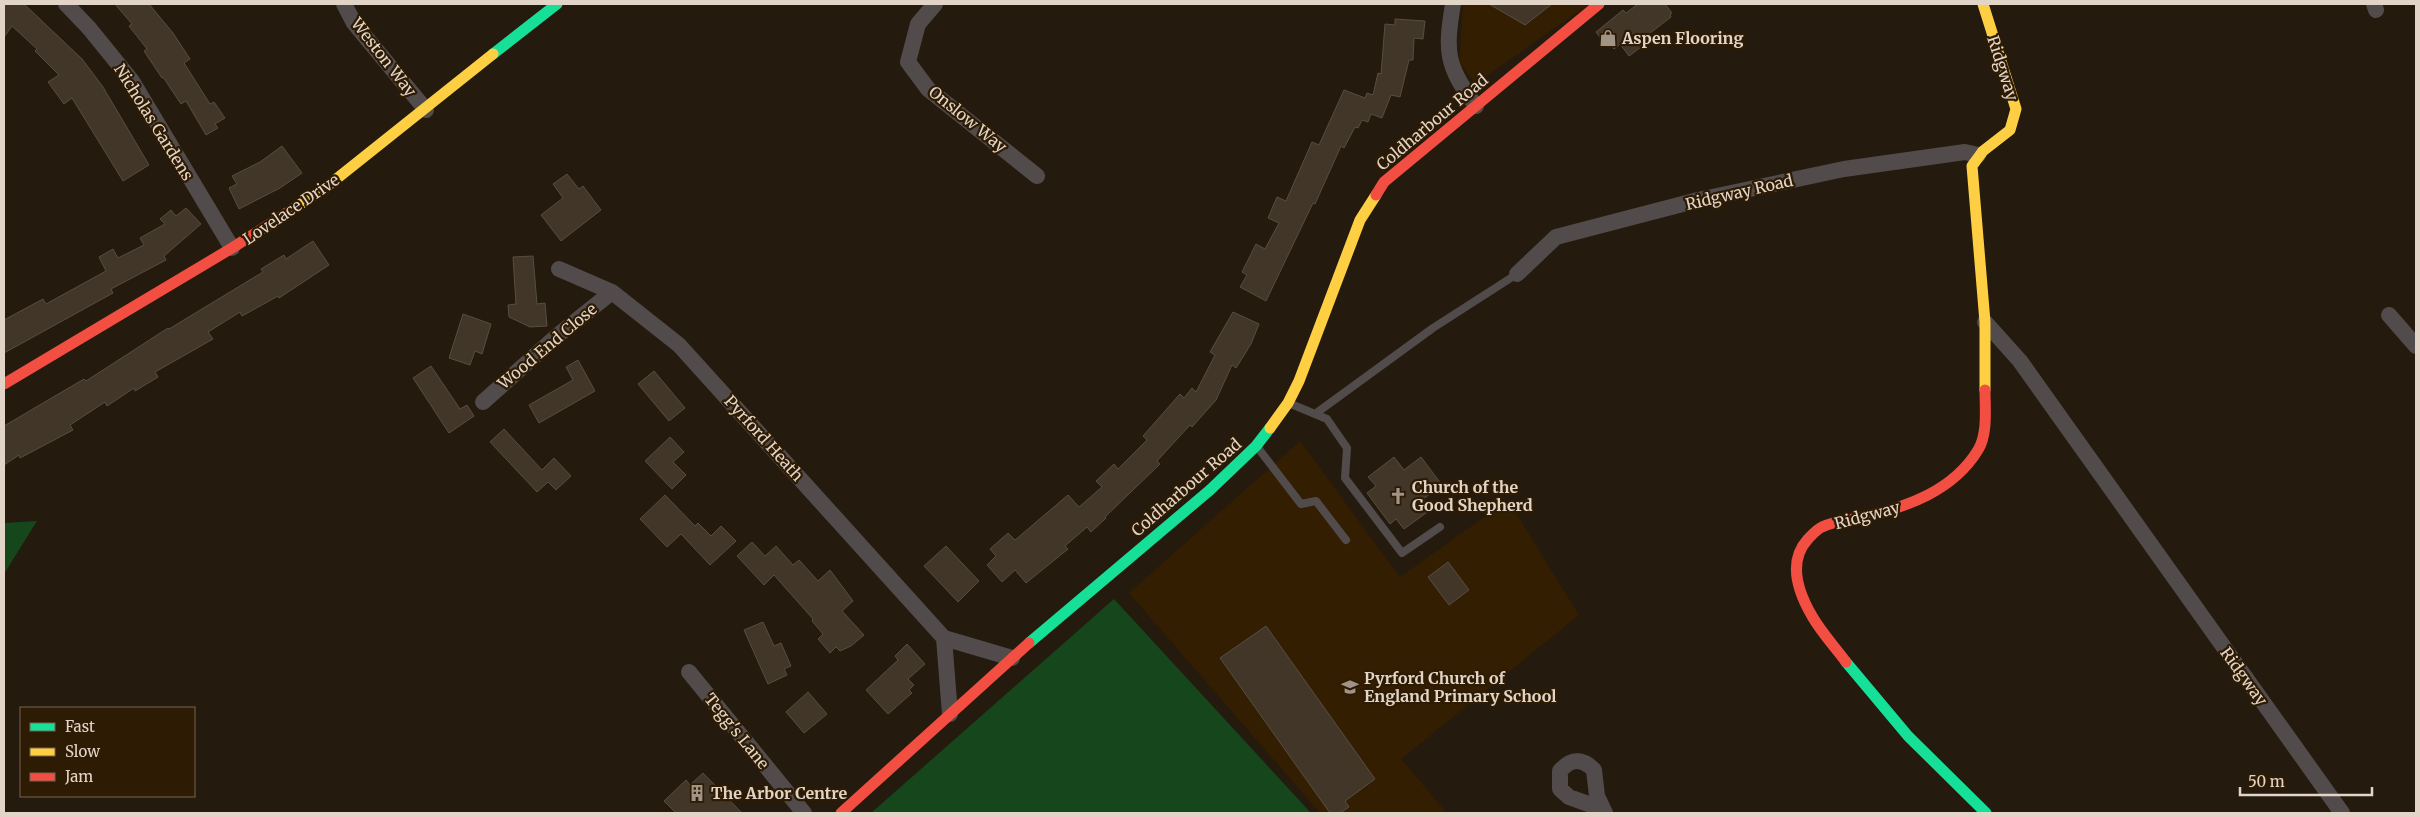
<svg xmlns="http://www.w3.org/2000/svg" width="2420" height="817" viewBox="0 0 2420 817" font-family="Merriweather,serif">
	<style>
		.built { fill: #341e02 }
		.green { fill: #16461c }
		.building { fill: #413628; stroke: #574e43 }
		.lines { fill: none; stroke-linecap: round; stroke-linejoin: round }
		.lane { stroke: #514b4b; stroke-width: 8 }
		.street { stroke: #514b4b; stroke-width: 16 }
		.fast { stroke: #16e098; stroke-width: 11 }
		.slow { stroke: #ffcf43; stroke-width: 11 }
		.jam { stroke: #f24e42; stroke-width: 11 }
		.labels { text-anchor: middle; stroke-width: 4.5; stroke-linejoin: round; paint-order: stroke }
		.poi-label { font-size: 16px; font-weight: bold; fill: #e2d5c8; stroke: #2e1b03; text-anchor: start }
		.street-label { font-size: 16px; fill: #e2d5c8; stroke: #2e1b03 }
	</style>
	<rect width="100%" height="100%" fill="#241a0d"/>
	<path class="built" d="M1463 4H1589L1475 84 1459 62Z
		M1300 441 1400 577 1508 500 1579 615 1401 759 1447 813H1320L1129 593Z"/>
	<path class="green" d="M37 521 4 574V523Z
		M1114 599 1311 813H871Z"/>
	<path class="building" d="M4 4H24L82 59 103 87 149 165 123 181 72 98 64 104 48 82 59 75 35 51 37 49 12 26 4 37Z
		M115 4H149L173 33 190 59 184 63 210 104 214 102 225 118 215 124 218 128 206 135 186 101 181 104 163 77 162 78 144 51 147 49 129 26 132 24Z
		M1489 4H1552L1525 25Z
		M1638 4H1665L1672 13 1670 14 1671 17 1641 40 1645 44 1629 56 1620 44 1614 49 1610 44 1607 46 1596 32 1623 10 1626 13Z
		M1395 19 1425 21 1423 39 1414 38 1413 60H1409L1400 97 1391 95 1382 118 1371 114 1368 122 1362 120 1358 128 1355 127 1344 148 1341 146 1315 204 1313 203 1266 301 1240 287 1247 275 1242 272 1256 244 1265 249 1279 223 1268 218 1277 197 1286 201 1312 142 1319 145 1344 90 1365 98 1367 93 1373 95 1378 73 1381 74 1385 24 1395 25Z
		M282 146 302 173 280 188 239 209 229 188 237 184 232 176 260 162Z
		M567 174 579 189 583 186 601 210 561 241 541 215 563 198 553 184Z
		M186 208 201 224 164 256 166 260 111 289 113 293 4 353V320L43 299 46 304 106 271 99 257 113 249 118 258 144 245 140 238 165 224 160 219 171 210 176 216Z
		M313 241 329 265 279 298 278 296 242 316 240 312 208 332 213 339 155 372 158 377 135 391 134 388 107 406 105 402 70 425 73 430 20 458 19 455 4 465V426L84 379 86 381 168 328 169 329 263 272 261 269 284 255 286 259Z
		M533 256 537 304 545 303 547 326 530 327 509 317 508 305 516 304 513 257Z
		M1233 312 1259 324 1251 344 1236 368 1232 365 1216 400 1192 427 1190 425 1157 461 1160 464 1105 517 1106 518 1091 532 1087 527 1065 546 1068 549 1026 583 1015 570 1002 582 987 565 996 556 990 549 1008 533 1015 540 1068 495 1079 507 1102 487 1096 481 1114 464 1118 469 1147 440 1143 436 1180 394 1184 398 1192 388 1196 392 1215 355 1210 352Z
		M463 314 491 324 482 354 475 351 470 365 449 358Z
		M578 360 595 391 539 423 529 405 573 380 566 367Z
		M431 366 460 409 467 405 474 416 449 433 413 378Z
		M654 371 685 408 669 421 638 384Z
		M504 429 542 470 554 458 571 476 556 490 548 482 537 492 490 442Z
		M670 437 684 452 673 462 686 475 672 489 645 461Z
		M1394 457 1404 470 1421 457 1442 485 1423 499 1430 510 1404 529 1396 519 1390 524 1367 493 1376 486 1368 477Z
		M665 495 695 526 698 523 711 536 721 526 736 541 710 565 681 534 667 547 640 519Z
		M752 542 765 556 776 546 793 565 799 560 818 581 830 570 853 601 842 611 864 635 851 646 840 651 836 647 830 653 818 639 823 634 812 621 813 619 774 575 764 585 737 556Z
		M946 546 979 581 958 602 924 566Z
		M1448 562 1469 590 1449 605 1428 577Z
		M763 622 774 646 781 643 791 666 784 669 787 675 768 684 744 630Z
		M1266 626 1375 779 1345 801 1349 807 1340 813H1330L1220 658Z
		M907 644 925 664 908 679 914 685 909 690 912 693 888 714 866 690 898 660 895 656Z
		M808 692 827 714 804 733 786 712Z
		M703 773 742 813H676L664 801 686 780 690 785Z"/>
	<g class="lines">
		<path class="lane" d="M1291 404 1327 419 1347 448 1345 478 1402 553 1440 527
			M1315 414 1433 328 1517 274
			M1258 448 1301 504 1316 501 1346 540"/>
		<path class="street" d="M66 4 89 28 132 81 232 248
			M344 4 354 23 426 110
			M935 4 918 24 908 62 928 89 1037 176
			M1453 4C1445 52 1446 66 1476 106
			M2374 4 2376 10
			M559 269 612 292 679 345 944 638 1012 658
			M1517 274 1556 237 1698 200 1844 169 1965 152 1978 155
			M2389 315 2416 346
			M1985 322 2020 361 2342 813
			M483 402 557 336 612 292
			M944 638 950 714
			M689 672 804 813
			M1602 809 1569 797 1560 789V771C1571 758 1582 758 1594 770L1597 796 1605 813"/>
		<path class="fast" d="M493 54 557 4
			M1029 643 1210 490 1256 446 1270 428
			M1846 662 1908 736 1986 813"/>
		<path class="slow" d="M1983 4 2016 109 2010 130 1983 151 1972 166 1985 322V390
			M293 209 325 188 493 54
			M1270 428 1288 403 1299 381 1360 220 1376 195"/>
		<path class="jam" d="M1376 195 1384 182 1599 4
			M4 384 232 248 293 209
			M1846 662C1835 647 1821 632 1812 616 1798 592 1787 562 1808 539 1812 535 1817 529 1822 527 1834 521 1850 520 1863 517 1907 507 1953 491 1978 450 1988 434 1985 408 1985 390
			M841 813 1029 643"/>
	</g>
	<defs>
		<g id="shop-bare" transform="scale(1.35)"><path d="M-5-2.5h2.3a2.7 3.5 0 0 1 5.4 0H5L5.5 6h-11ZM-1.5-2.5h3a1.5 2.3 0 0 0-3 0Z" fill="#a09487" stroke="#2e1b03" stroke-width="2.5" paint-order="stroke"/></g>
		<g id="church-bare" transform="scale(1.35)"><path d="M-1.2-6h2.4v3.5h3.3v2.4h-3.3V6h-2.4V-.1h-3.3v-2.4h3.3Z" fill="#a09487" stroke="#2e1b03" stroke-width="2.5" paint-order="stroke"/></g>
		<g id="school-bare" transform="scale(1.35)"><path d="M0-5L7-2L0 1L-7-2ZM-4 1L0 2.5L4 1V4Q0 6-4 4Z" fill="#a09487" stroke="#2e1b03" stroke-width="2.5" paint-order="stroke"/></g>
		<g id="building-bare" transform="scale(1.35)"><path d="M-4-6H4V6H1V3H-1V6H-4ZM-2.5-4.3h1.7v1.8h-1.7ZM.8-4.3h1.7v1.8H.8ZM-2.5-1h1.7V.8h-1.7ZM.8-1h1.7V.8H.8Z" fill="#a09487" stroke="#2e1b03" stroke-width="2.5" paint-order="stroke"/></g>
	</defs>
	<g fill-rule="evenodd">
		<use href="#shop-bare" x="1608" y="38"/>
		<use href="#church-bare" x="1398" y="496"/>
		<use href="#school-bare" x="1350" y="687"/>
		<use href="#building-bare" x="697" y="793"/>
	</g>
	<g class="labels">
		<g class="poi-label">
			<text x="1622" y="44">Aspen Flooring</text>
			<text x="1412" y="493">Church of the<tspan x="1412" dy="18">Good Shepherd</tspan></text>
			<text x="1364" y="684">Pyrford Church of<tspan x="1364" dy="18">England Primary School</tspan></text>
			<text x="711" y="799">The Arbor Centre</text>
		</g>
		<g class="street-label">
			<text transform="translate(384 57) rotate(52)" y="6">Weston Way</text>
			<text transform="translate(2003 68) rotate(72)" y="6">Ridgway</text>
			<text transform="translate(968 119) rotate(39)" y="6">Onslow Way</text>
			<text transform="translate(154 122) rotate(58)" y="6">Nicholas Gardens</text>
			<text transform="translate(1432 122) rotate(-40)" y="6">Coldharbour Road</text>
			<text transform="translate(1739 192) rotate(-13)" y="6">Ridgway Road</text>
			<text transform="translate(291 209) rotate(-34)" y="6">Lovelace Drive</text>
			<text transform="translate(547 346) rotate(-40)" y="6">Wood End Close</text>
			<text transform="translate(764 438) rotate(48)" y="6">Pyrford Heath</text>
			<text transform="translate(1186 487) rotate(-41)" y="6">Coldharbour Road</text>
			<text transform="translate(1867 515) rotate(-15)" y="6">Ridgway</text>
			<text transform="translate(2244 676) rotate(54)" y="6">Ridgway</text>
			<text transform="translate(737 731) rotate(51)" y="6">Tegg's Lane</text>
		</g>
	</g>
	<rect width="2420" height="817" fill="none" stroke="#e2d5c8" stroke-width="10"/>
	<rect x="20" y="707" width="175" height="90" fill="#2e1b03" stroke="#766552"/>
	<rect x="30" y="723" width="25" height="8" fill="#16e098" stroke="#766552"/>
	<text x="65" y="732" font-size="15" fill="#e2d5c8">Fast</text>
	<rect x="30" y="748" width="25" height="8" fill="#ffcf43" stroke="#766552"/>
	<text x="65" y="757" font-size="15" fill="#e2d5c8">Slow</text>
	<rect x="30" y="773" width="25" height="8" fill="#f24e42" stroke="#766552"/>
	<text x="65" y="782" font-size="15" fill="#e2d5c8">Jam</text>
	<path d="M2240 787v8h132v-8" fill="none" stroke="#e2d5c8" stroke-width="2.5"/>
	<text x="2248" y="787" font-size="15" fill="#e2d5c8" stroke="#2e1b03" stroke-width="4" paint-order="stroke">50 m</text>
</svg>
